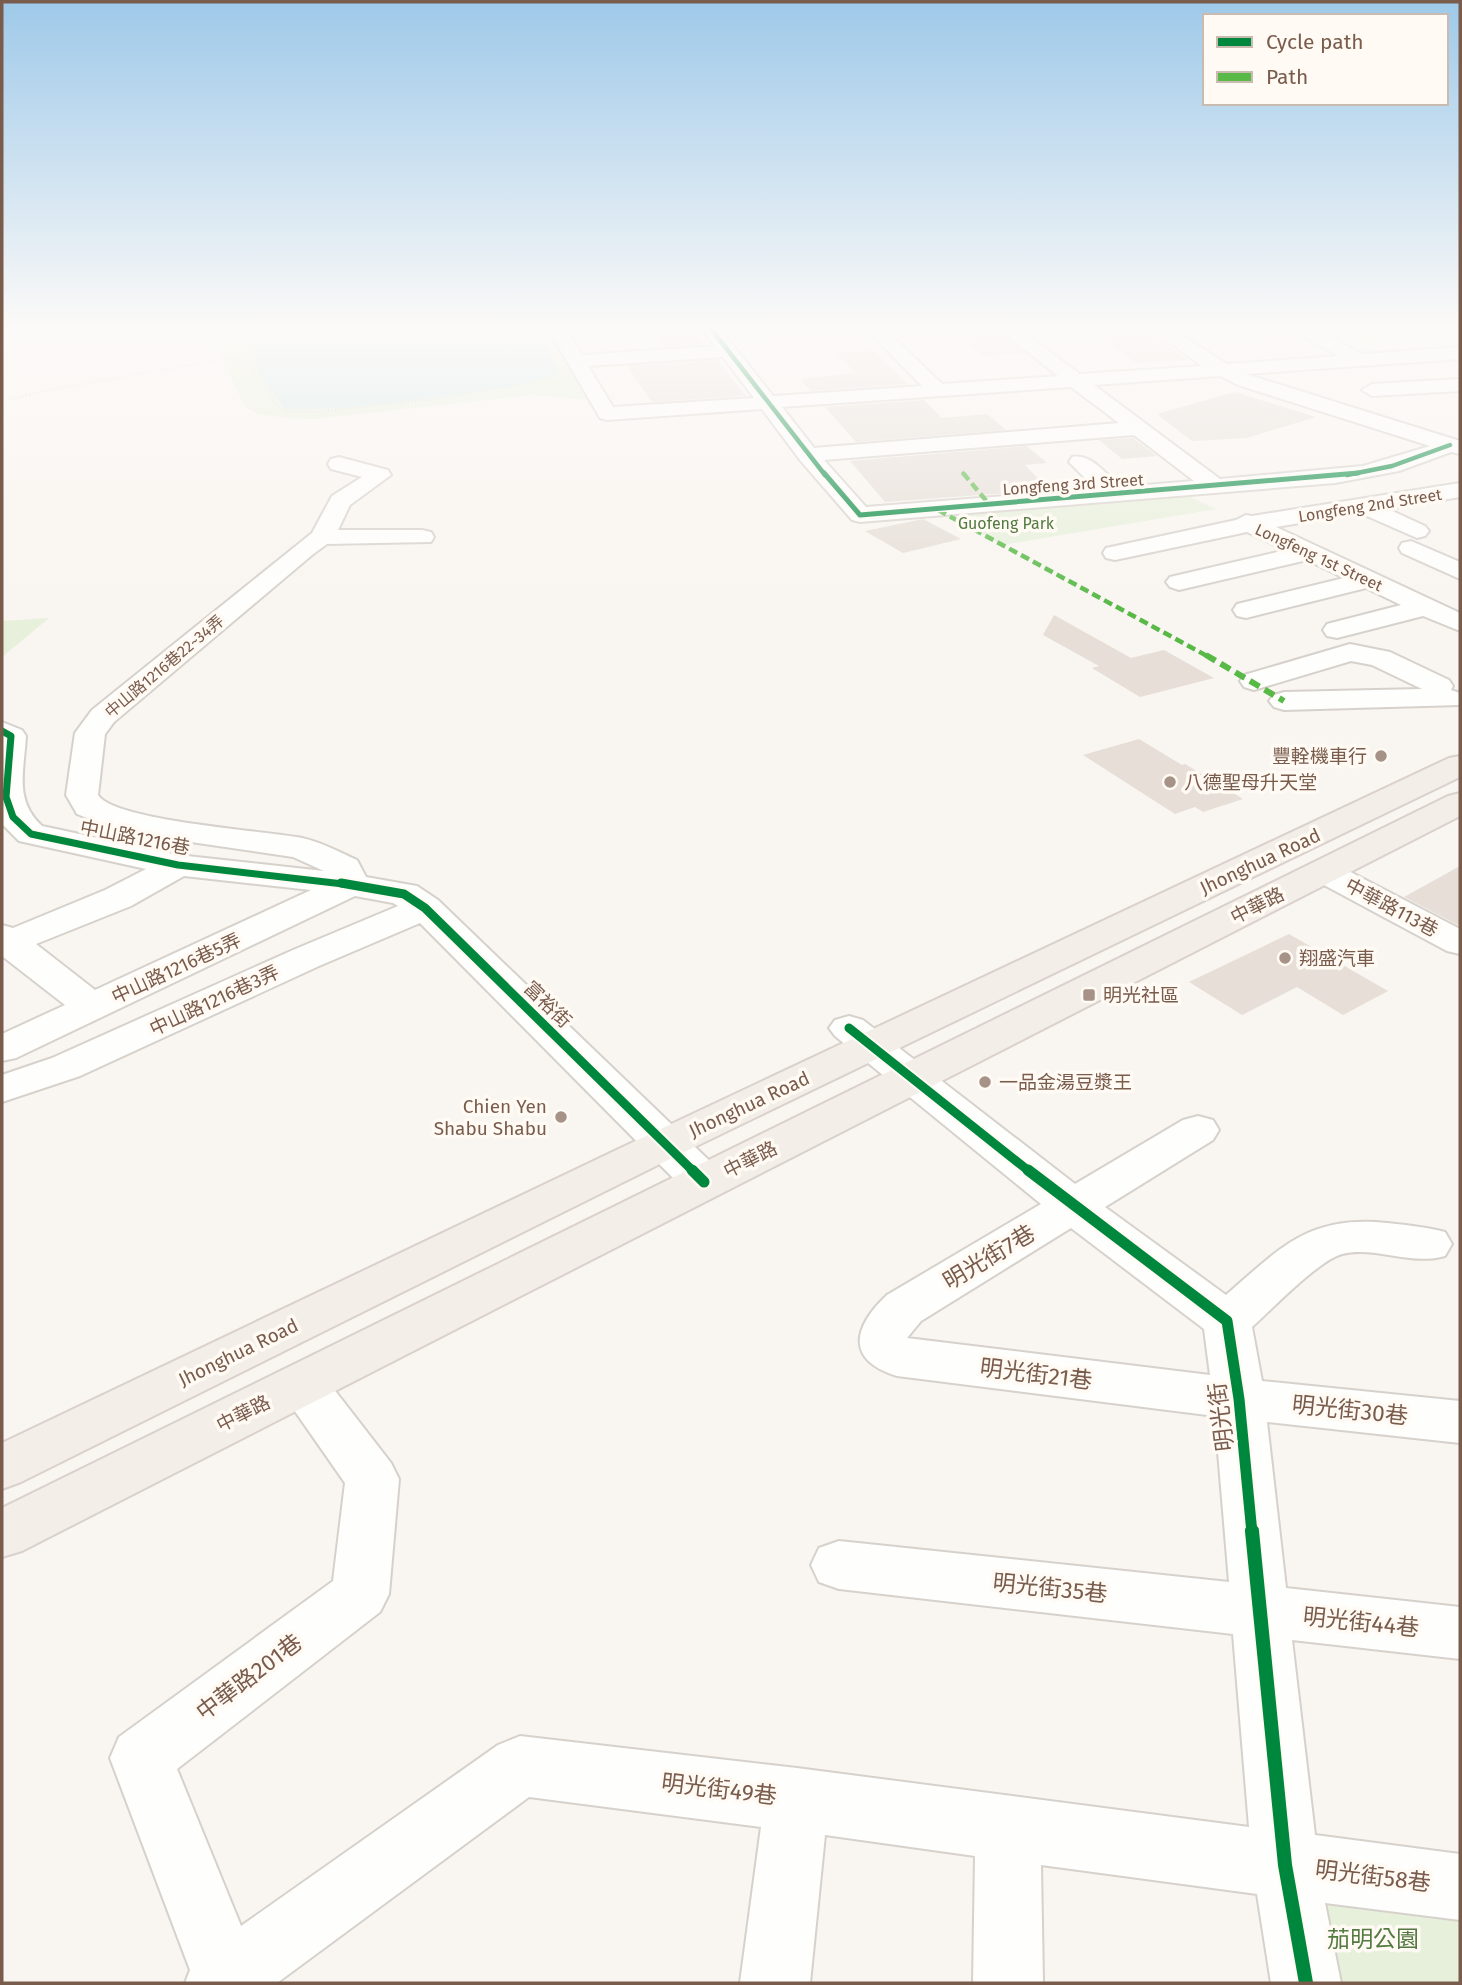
<svg xmlns="http://www.w3.org/2000/svg" width="1462" height="1985" viewBox="0 0 1462 1985" font-family="'Fira Sans','Noto Sans TC',sans-serif">
	<style>
		.green { fill: #e7f0db }
		.water { fill: #d0e8ea }
		.building { fill: #e6ded7 }
		.lines { fill: none; stroke-linecap: round; stroke-linejoin: round }
		.minor-casing { stroke: #d7d1cb; stroke-width: 4 }
		.major-casing { stroke: #dad1cc; stroke-width: 4 }
		.path { stroke: #dcd5d0; stroke-width: 2.5; stroke-dasharray: 1 2.5; stroke-linecap: butt }
		.minor { fill: #fefefd; fill-rule: evenodd }
		.major { fill: #f3eee8; fill-rule: evenodd }
		.quiet-far2 { stroke: #58b947; stroke-width: 3.5; stroke-dasharray: 7 3.5; stroke-linecap: butt }
		.quiet-far1 { stroke: #58b947; stroke-width: 4.5; stroke-dasharray: 9 4.5; stroke-linecap: butt }
		.quiet { stroke: #58b947; stroke-width: 6; stroke-dasharray: 11 6; stroke-linecap: butt }
		.cycleway-far5-casing { stroke: #fffaf3; stroke-width: 7 }
		.cycleway-far4-casing { stroke: #fffaf3; stroke-width: 8 }
		.cycleway-far3-casing { stroke: #fffaf3; stroke-width: 10 }
		.cycleway-far2-casing { stroke: #fffaf3; stroke-width: 13 }
		.cycleway-far1-casing { stroke: #fffaf3; stroke-width: 16 }
		.cycleway-casing { stroke: #fffaf3; stroke-width: 18 }
		.cycleway-far5 { stroke: #00873e; stroke-width: 4.5 }
		.cycleway-far4 { stroke: #00873e; stroke-width: 5 }
		.cycleway-far3 { stroke: #00873e; stroke-width: 7 }
		.cycleway-far2 { stroke: #00873e; stroke-width: 9 }
		.cycleway-far1 { stroke: #00873e; stroke-width: 11 }
		.cycleway { stroke: #00873e; stroke-width: 14 }
		.poi-dot { fill: #a69286; stroke: #fffaf3; stroke-width: 2.5 }
		.labels { text-anchor: middle; stroke-width: 7; stroke-linejoin: round; paint-order: stroke }
		.far-street-label { font-size: 16px; fill: #7a5c4d; stroke: #fffaf3 }
		.far-park-label { font-size: 16px; fill: #537a41; stroke: #fffaf3 }
		.poi-label { font-size: 19px; fill: #7a5c4d; stroke: #fffaf3; text-anchor: start }
		.street-label { font-size: 19px; fill: #7a5c4d; stroke: #fffaf3 }
		.near-street-label { font-size: 23px; fill: #7a5c4d; stroke: #fffaf3 }
		.near-park-label { font-size: 23px; fill: #537a41; stroke: #fffaf3 }
	</style>
	<rect width="100%" height="100%" fill="#f9f5f0"/>
	<path class="green" d="M230 330H557L600 401 534 395 313 419 287 418 258 414 245 407 220 354Z
		M1311 330H1460V339L1415 337 1379 339 1376 344 1343 346Z
		M1177 491 1216 509 1002 545 934 508Z
		M49 618 2 657V621Z
		M1318 1890 1460 1901V1983H1333Z"/>
	<path class="water" d="M261 330H538L560 373C530 385 498 388 466 393 407 402 346 410 285 409L258 373 255 355Z"/>
	<path class="building" d="M653 330H692L704 344 665 347Z
		M953 330H998L1025 353 984 356Z
		M1091 330H1145L1188 360 1136 363Z
		M873 351 908 384 811 391 800 379 855 373 836 353Z
		M717 360 746 396 652 402 627 366Z
		M1235 392 1316 417 1246 438 1192 441 1157 414Z
		M924 400 942 418 987 414 1006 430 856 442 825 407Z
		M1133 438 1157 456 1122 459 1099 440Z
		M1027 446 1047 463 1025 465 1049 490 885 502 850 461Z
		M923 519 961 539 903 553 865 531Z
		M1054 615 1131 658 1164 650 1214 678 1140 697 1092 668 1099 666 1043 635Z
		M1139 739 1182 765 1185 764 1243 799 1203 812 1195 807 1175 814 1083 755Z
		M1460 866V926L1404 897Z
		M1289 934 1388 991 1343 1015 1297 987 1242 1015 1189 982Z"/>
	<g class="lines">
		<g class="minor-casing">
			<path id="minor" d="M549 330H567L582 355 715 346 703 330H721L773 396 922 386 867 330H886L942 384 1058 376 1000 330H1020L1080 374 1202 366 1152 330H1172L1227 364 1339 356 1298 334 1295 330H1316L1363 354 1460 347V359L1246 374 1460 441V454L1451 452 1399 471 1335 483 860 522 852 520 800 460 762 409 607 420 600 418ZM723 357 754 398 613 407 588 366ZM1221 376 1238 385 1430 446 1363 466 1220 479 1094 385ZM1071 387 1119 423 814 448 782 407ZM1134 435 1194 481 1120 487C1107 475 1091 453 1072 457L1069 462 1096 489 866 507 824 460Z
				M1460 379V391L1372 396 1362 390 1372 384Z
				M339 457 388 470 391 475 350 505 338 530H422L431 532 434 537 431 542 327 544 312 555 114 722 105 734 98 795C114 821 266 831 302 838 321 842 339 852 357 860L366 877 417 886 438 900 720 1171 726 1182 720 1193 704 1197 688 1193 420 923 319 966 80 1076 2 1102V1075L52 1058 293 950 398 906 393 903 355 896 16 1058 2 1061V1034L65 1005 2 956V925L13 928 105 890 146 869 19 841 2 824V722L22 730 26 736C24 772 14 800 42 826L178 855 324 871 293 857 122 832 77 814 66 795 75 733 92 710 312 533 332 496 362 477 331 469 328 464 331 459ZM184 876 311 890 95 990 36 944 131 906Z
				M1460 483V497L1388 509 1425 526 1429 531 1425 536 1417 538 1360 513 1276 527 1460 613V631L1423 616 1337 638 1327 636 1323 630 1327 624 1401 605 1366 588 1246 618 1237 616 1233 610 1237 604 1344 578 1307 560 1179 590 1170 587 1166 582 1170 577 1286 550 1247 532 1115 560 1106 558 1103 553 1106 548 1236 520 1246 515 1252 516Z
				M1411 541 1460 562V579L1402 553 1399 548 1402 543Z
				M1350 644 1390 652 1449 680 1453 686 1451 690 1460 693V705L1284 710 1274 707 1269 701 1274 695 1284 692 1422 689 1372 665 1351 661 1254 690 1244 687 1240 681 1244 675Z
				M1323 861 1335 864 1460 929V954L1447 951 1311 878 1306 871 1311 864Z
				M849 1016 863 1020 1075 1184 1183 1120 1198 1116 1213 1120 1219 1130 1213 1140 1105 1207 1226 1295C1281 1247 1309 1215 1387 1223 1407 1225 1426 1227 1445 1232L1452 1244 1445 1256C1411 1266 1376 1246 1342 1254 1319 1260 1271 1310 1252 1327L1262 1381 1460 1401V1443L1267 1422 1286 1588 1460 1607V1659L1292 1640 1315 1835 1460 1854V1920L1325 1903 1341 1983H1271L1257 1894 1041 1865 1043 1983H973L975 1856 825 1835 810 1983H740L761 1827 529 1797 277 1983H185L190 1970 110 1758 119 1737 333 1581 345 1483 276 1384 283 1370 301 1364 319 1370 391 1463 399 1479 389 1594 380 1612 177 1769 241 1926 498 1745 520 1736 797 1768 1249 1827 1233 1634 839 1589 819 1582 811 1565 819 1548 839 1541 1229 1582 1215 1416 897 1376C845 1360 853 1327 887 1295L1041 1204 835 1036 829 1028 835 1020ZM1071 1228 1204 1329 1210 1375 907 1338 921 1321Z"/>
		</g>
		<g class="major-casing">
			<path id="major" d="M1460 756V777L680 1154 21 1482 2 1489V1443L650 1134 1449 758Z
				M1460 793V816L22 1551 2 1557V1508L1448 796Z"/>
		</g>
		<path class="path" d="M256 330 251 356 254 373 280 409 288 411 315 412 430 400 560 377
			M2 401 53 389 249 355"/>
		<use href="#minor" class="minor"/>
		<use href="#major" class="major"/>
		<path class="quiet-far2" d="M962 472 965 475"/>
		<path class="quiet-far1" d="M963 473 989 504
			M938 510 1209 657"/>
		<path class="quiet" d="M1206 655 1284 701"/>
		<g class="cycleway-far5-casing">
			<path id="cycleway-far5" d="M712 330 825 475
				M1347 475 1392 466 1450 445"/>
		</g>
		<g class="cycleway-far4-casing">
			<path id="cycleway-far4" d="M824 473 860 515 1358 473"/>
		</g>
		<g class="cycleway-far3-casing">
			<path id="cycleway-far3" d="M2 731 11 736 6 797 13 817 31 834 178 865 352 885"/>
		</g>
		<g class="cycleway-far2-casing">
			<path id="cycleway-far2" d="M341 883 404 894 425 908 694 1172
				M849 1028 1030 1172"/>
		</g>
		<g class="cycleway-far1-casing">
			<path id="cycleway-far1" d="M692 1170 704 1182
				M1028 1170 1227 1321 1239 1399 1252 1533"/>
		</g>
		<g class="cycleway-casing">
			<path id="cycleway" d="M1252 1531 1285 1865 1306 1983"/>
		</g>
		<use href="#cycleway-far5" class="cycleway-far5"/>
		<use href="#cycleway-far4" class="cycleway-far4"/>
		<use href="#cycleway-far3" class="cycleway-far3"/>
		<use href="#cycleway-far2" class="cycleway-far2"/>
		<use href="#cycleway-far1" class="cycleway-far1"/>
		<use href="#cycleway" class="cycleway"/>
	</g>
	<linearGradient id="sky" x2="0" y2="1"><stop stop-color="#9ec9e9"/><stop offset="0.54" stop-color="#fcfaf8"/><stop offset="1" stop-color="#fcfaf8" stop-opacity="0"/></linearGradient>
	<rect width="1462" height="607" fill="url(#sky)"/>
	<g class="poi-dot">
		<circle cx="1381" cy="756" r="7"/>
		<circle cx="1170" cy="782" r="7"/>
		<circle cx="1285" cy="958" r="7"/>
		<rect x="1082" y="988" width="14" height="14" rx="3.5"/>
		<circle cx="985" cy="1082" r="7"/>
		<circle cx="561" cy="1117" r="7"/>
	</g>
	<g class="labels">
		<g class="far-street-label">
			<text transform="translate(1073 484) rotate(-4)" y="6">Longfeng 3rd Street</text>
			<text transform="translate(1370 505) rotate(-9)" y="6">Longfeng 2nd Street</text>
			<text transform="translate(1319 557) rotate(25)" y="6">Longfeng 1st Street</text>
			<text transform="translate(164 666) rotate(-40)" y="6">中山路1216巷22~34弄</text>
		</g>
		<g class="far-park-label">
			<text x="1006" y="529">Guofeng Park</text>
		</g>
		<g class="poi-label">
			<text x="1367" y="763" text-anchor="end">豐輇機車行</text>
			<text x="1184" y="789">八德聖母升天堂</text>
			<text x="1299" y="965">翔盛汽車</text>
			<text x="1103" y="1002">明光社區</text>
			<text x="999" y="1089">一品金湯豆漿王</text>
			<text x="547" y="1113" text-anchor="end">Chien Yen<tspan x="547" dy="22">Shabu Shabu</tspan></text>
		</g>
		<g class="street-label">
			<text transform="translate(135 837) rotate(11)" y="7">中山路1216巷</text>
			<text transform="translate(1260 861) rotate(-25)" y="7">Jhonghua Road</text>
			<text transform="translate(1257 905) rotate(-27)" y="7">中華路</text>
			<text transform="translate(1392 907) rotate(28)" y="7">中華路113巷</text>
			<text transform="translate(176 968) rotate(-25)" y="7">中山路1216巷5弄</text>
			<text transform="translate(214 1000) rotate(-25)" y="7">中山路1216巷3弄</text>
			<text transform="translate(548 1004) rotate(44)" y="7">富裕街</text>
			<text transform="translate(749 1104) rotate(-25)" y="7">Jhonghua Road</text>
			<text transform="translate(750 1159) rotate(-27)" y="7">中華路</text>
			<text transform="translate(238 1352) rotate(-26)" y="7">Jhonghua Road</text>
			<text transform="translate(243 1413) rotate(-27)" y="7">中華路</text>
		</g>
		<g class="near-street-label">
			<text transform="translate(989 1257) rotate(-31)" y="8">明光街7巷</text>
			<text transform="translate(1036 1374) rotate(7)" y="8">明光街21巷</text>
			<text transform="translate(1350 1410) rotate(6)" y="8">明光街30巷</text>
			<text transform="translate(1221 1417) rotate(-97)" y="8">明光街</text>
			<text transform="translate(1050 1588) rotate(6)" y="8">明光街35巷</text>
			<text transform="translate(1361 1622) rotate(6)" y="8">明光街44巷</text>
			<text transform="translate(249 1677) rotate(-37)" y="8">中華路201巷</text>
			<text transform="translate(719 1789) rotate(7)" y="8">明光街49巷</text>
			<text transform="translate(1373 1876) rotate(7)" y="8">明光街58巷</text>
		</g>
		<g class="near-park-label">
			<text x="1373" y="1947">茄明公園</text>
		</g>
	</g>
	<rect width="1462" height="1985" fill="none" stroke="#7a5c4d" stroke-width="7"/>
	<rect x="1203" y="14" width="245" height="91" fill="#fffaf3" stroke="#cabbb1" stroke-width="2"/>
	<rect x="1217" y="37" width="35" height="10" fill="#00873e" stroke="#cabbb1" stroke-width="2"/>
	<text x="1266" y="49" font-size="21" fill="#7a5c4d">Cycle path</text>
	<rect x="1217" y="72" width="35" height="10" fill="#58b947" stroke="#cabbb1" stroke-width="2"/>
	<text x="1266" y="84" font-size="21" fill="#7a5c4d">Path</text>
</svg>
